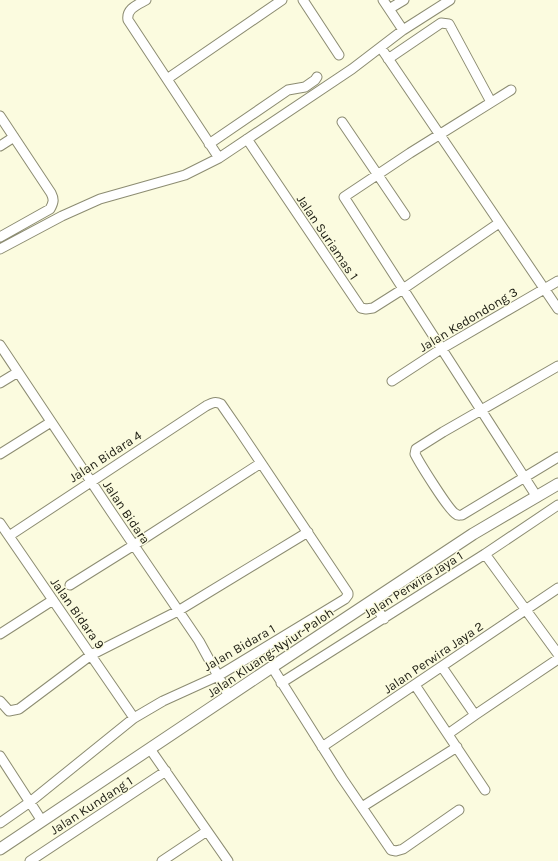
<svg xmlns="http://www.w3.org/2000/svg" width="558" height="861" viewBox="0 0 558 861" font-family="Karla,sans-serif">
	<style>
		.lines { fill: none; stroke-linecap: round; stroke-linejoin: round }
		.minor-casing { stroke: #8c8c72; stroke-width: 11 }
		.tertiary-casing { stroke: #8c8c72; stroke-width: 13 }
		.minor { stroke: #fff; stroke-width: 9 }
		.tertiary { stroke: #fff; stroke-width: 11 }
		.labels { text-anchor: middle; stroke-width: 3; stroke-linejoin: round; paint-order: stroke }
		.street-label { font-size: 13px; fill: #1c1c12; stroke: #fbfbdf }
	</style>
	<rect width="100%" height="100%" fill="#fbfbdf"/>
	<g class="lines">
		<g class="minor-casing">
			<path id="minor" d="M146 0C137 5 126 9 128 20L219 158
				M303 0 339 55
				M383 0 403 30
				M389 9 404 0
				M381 48 558 309
				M388 59 441 23 449 24 491 102
				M167 79 282 0
				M511 90 410 153 344 197 537 497
				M0 116 51 193C54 199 54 202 50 209L0 237
				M342 122 405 215
				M247 139 361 308 366 309 373 308 403 289 499 223
				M209 144 288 90 305 87 315 80 317 77
				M0 146 14 137
				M0 249 62 216 100 199 185 175 219 158 352 69 403 30 450 0
				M0 345 112 513 199 641 229 696
				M558 366 443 432 416 449 415 454C419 462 449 511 456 514 458 516 459 515 462 515L558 457
				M392 381 441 349 558 281
				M0 383 18 372
				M0 454 51 422
				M0 523 134 718
				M485 554 558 654
				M70 585 134 545 261 463
				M372 601 384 619
				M0 634 53 600
				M272 667 342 778 391 850 396 851 403 849 459 810
				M442 667 475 715 558 659
				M281 683 485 554 558 505
				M415 685 485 790
				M0 701 9 711 19 709 91 655 178 611 308 532
				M448 734 475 715
				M322 747 558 588
				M150 749 228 861
				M0 756 42 821
				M362 807 457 747
				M0 823 30 802 134 718 163 701 218 676 345 599 348 595V593L239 430 221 404C215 401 212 403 206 406L9 536
				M30 861 166 771
				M162 861 207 831"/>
		</g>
		<g class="tertiary-casing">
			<path id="tertiary" d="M0 849 272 667 473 534 558 484"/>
		</g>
		<use href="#minor" class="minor"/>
		<use href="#tertiary" class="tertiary"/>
	</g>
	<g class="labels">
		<g class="street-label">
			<text transform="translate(328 237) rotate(56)" y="5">Jalan Suriamas 1</text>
			<text transform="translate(468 319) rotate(-31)" y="5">Jalan Kedondong 3</text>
			<text transform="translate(105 456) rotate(-33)" y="5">Jalan Bidara 4</text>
			<text transform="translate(127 512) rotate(56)" y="5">Jalan Bidara</text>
			<text transform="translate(413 584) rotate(-32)" y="5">Jalan Perwira Jaya 1</text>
			<text transform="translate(78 613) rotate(55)" y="5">Jalan Bidara 9</text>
			<text transform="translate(239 647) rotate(-30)" y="5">Jalan Bidara 1</text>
			<text transform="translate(270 652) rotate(-34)" y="5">Jalan Kluang-Nyiur-Paloh</text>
			<text transform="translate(433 657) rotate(-34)" y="5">Jalan Perwira Jaya 2</text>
			<text transform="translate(91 805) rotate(-33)" y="5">Jalan Kundang 1</text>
		</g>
	</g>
</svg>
